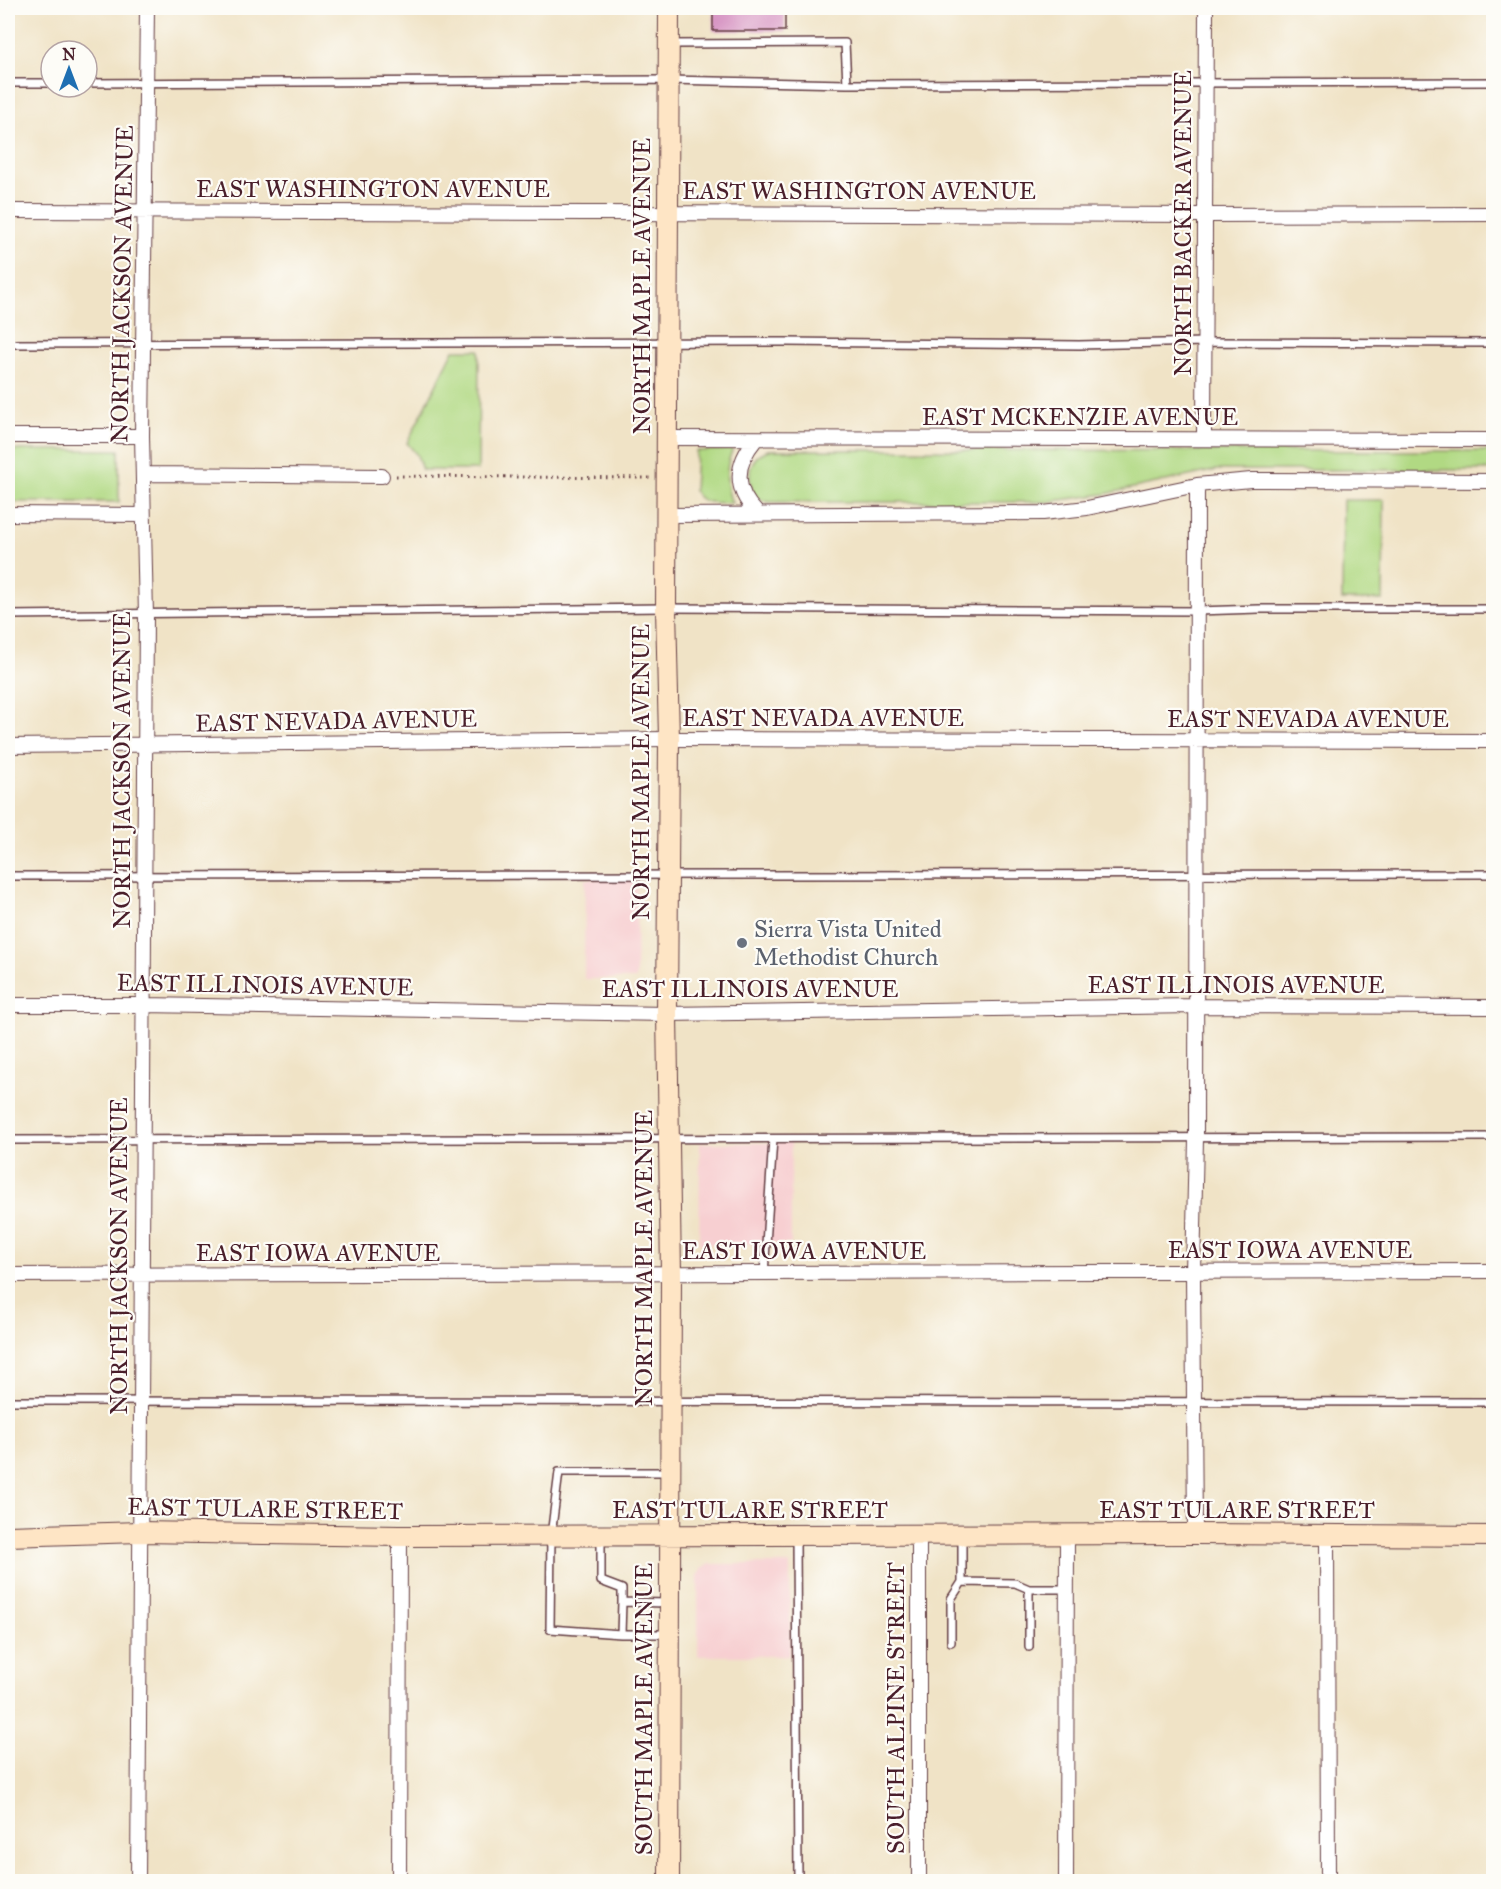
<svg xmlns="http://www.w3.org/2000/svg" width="1501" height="1889" viewBox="0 0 1501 1889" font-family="'IM FELL Great Primer',serif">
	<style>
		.built { fill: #f7cfd1 }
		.green { fill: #b1d983; stroke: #7e7c57; stroke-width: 1.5 }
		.building { fill: #d590c1 }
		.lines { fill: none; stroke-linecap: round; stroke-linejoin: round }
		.service-casing { stroke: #633c42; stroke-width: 10 }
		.minor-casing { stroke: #633c42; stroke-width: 16 }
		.secondary-casing { stroke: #633c42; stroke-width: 22 }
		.path { stroke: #633c42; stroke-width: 3; stroke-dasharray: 1.5 4.5; stroke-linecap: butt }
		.service { stroke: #fff; stroke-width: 7 }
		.minor { stroke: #fff; stroke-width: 14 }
		.secondary { stroke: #fee5c5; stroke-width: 20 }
		.worship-dot { fill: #6b7280; stroke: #fdfcf7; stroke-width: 2 }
		.labels { text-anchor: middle; stroke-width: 4.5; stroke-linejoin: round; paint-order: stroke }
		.street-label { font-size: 24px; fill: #4a1f2b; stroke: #fdfcf7 }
		.worship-label { font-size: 24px; fill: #5b616d; stroke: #fdfcf7; text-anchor: start }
	</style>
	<rect width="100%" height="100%" fill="#fdfcf7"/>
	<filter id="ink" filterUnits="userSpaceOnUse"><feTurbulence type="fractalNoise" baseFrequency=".0167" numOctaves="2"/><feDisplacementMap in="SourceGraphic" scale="12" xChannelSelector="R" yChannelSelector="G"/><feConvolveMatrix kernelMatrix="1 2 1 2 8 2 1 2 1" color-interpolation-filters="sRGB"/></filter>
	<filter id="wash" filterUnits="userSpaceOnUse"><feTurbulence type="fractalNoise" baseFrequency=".008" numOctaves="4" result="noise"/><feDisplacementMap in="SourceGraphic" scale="24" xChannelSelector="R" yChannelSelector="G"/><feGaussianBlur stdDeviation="1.35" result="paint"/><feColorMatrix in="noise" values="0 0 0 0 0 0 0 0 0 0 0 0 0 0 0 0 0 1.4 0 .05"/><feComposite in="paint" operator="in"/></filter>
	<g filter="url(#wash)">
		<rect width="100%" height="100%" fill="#f0e3c6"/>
		<path class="built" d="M585 879H637L636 979H584Z
			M700 1143H791V1244H699Z
			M710 1564H790V1656H698V1575L702 1567Z"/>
		<path class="green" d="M454 350H479L478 470H422L417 455 407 443Z
			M733 449C725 465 725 486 732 503 718 502 701 506 694 491L696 451Z
			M8 450H119V502H8Z
			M768 450 1493 451 1494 470H1217L1105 494 1046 502H767L758 498 753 493C747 474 748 458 768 450Z
			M1343 500H1384L1383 600H1342Z"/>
		<g id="blocks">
			<path class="building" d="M713 8H785V31H713Z"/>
		</g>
	</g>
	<g filter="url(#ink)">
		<use href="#blocks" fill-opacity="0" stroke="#633c42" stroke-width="1.5"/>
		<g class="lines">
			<g class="service-casing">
				<path id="service" d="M671 44 845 43 847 84
					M8 83H51
					M87 83 668 80 847 84 1494 82
					M8 344 785 342 1079 345 1205 342 1494 343
					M8 615 666 608 1197 611 1259 609H1494
					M8 876 1494 874
					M8 1140 1494 1137
					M764 1274 773 1139
					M8 1401 1494 1402
					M962 1535V1582L1015 1583 1029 1589H1067
					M796 1536 798 1882
					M601 1537V1581L622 1589V1602L667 1603
					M622 1602 621 1634H667
					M621 1634 550 1629 551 1536 559 1472H667
					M951 1642V1599L962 1582
					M1029 1647V1589"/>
			</g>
			<g class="minor-casing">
				<path id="minor" d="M8 211 1206 215 1494 214
					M8 436H142
					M666 438 1494 440
					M756 439C735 464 733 489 757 513
					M1204 439 1206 8
					M143 474 382 476
					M8 514 143 515
					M666 515 1043 513 1087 508 1197 485 1251 480 1494 481
					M8 746 669 739 1494 741
					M8 1005H144L667 1014 1195 1006 1494 1007
					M8 1275 1494 1271
					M1195 1534 1193 1273 1196 1139 1197 485
					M1327 1536 1328 1882
					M138 1882 146 615 142 436 147 8
					M399 1882 400 1536
					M919 1882V1535
					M1066 1882 1067 1535"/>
			</g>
			<g class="secondary-casing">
				<path id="secondary" d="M669 8 666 608 669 739 667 1014 671 1274 669 1882
					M8 1536 140 1532 400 1536 1195 1534 1494 1536"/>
			</g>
			<path class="path" d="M396 476 650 478"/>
			<use href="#service" class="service"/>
			<use href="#minor" class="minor"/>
			<use href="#secondary" class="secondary"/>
		</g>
	</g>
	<circle class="worship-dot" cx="742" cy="943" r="6"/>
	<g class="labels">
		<g class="street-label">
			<text x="373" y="197">EAST WASHINGTON AVENUE</text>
			<text x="859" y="199">EAST WASHINGTON AVENUE</text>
			<text transform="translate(1183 223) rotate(-90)" y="8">NORTH BACKER AVENUE</text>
			<text transform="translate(122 284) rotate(-89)" y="8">NORTH JACKSON AVENUE</text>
			<text transform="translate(642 286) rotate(-90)" y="8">NORTH MAPLE AVENUE</text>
			<text x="1080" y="425">EAST MCKENZIE AVENUE</text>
			<text x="823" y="726">EAST NEVADA AVENUE</text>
			<text x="1308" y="727">EAST NEVADA AVENUE</text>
			<text transform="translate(336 721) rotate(-1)" y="8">EAST NEVADA AVENUE</text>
			<text transform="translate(122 770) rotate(-90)" y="8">NORTH JACKSON AVENUE</text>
			<text transform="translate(641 772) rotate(-90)" y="8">NORTH MAPLE AVENUE</text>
			<text transform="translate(265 985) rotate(1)" y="8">EAST ILLINOIS AVENUE</text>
			<text x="1236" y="993">EAST ILLINOIS AVENUE</text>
			<text x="750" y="997">EAST ILLINOIS AVENUE</text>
			<text x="1290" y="1258">EAST IOWA AVENUE</text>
			<text x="804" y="1259">EAST IOWA AVENUE</text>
			<text x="318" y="1261">EAST IOWA AVENUE</text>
			<text transform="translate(119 1256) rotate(-90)" y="8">NORTH JACKSON AVENUE</text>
			<text transform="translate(644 1258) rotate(-90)" y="8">NORTH MAPLE AVENUE</text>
			<text transform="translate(265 1509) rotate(1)" y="8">EAST TULARE STREET</text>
			<text x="750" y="1518">EAST TULARE STREET</text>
			<text x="1237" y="1518">EAST TULARE STREET</text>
			<text transform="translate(896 1708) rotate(-90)" y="8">SOUTH ALPINE STREET</text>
			<text transform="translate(644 1709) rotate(-90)" y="8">SOUTH MAPLE AVENUE</text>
		</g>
		<g class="worship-label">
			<text x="754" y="937">Sierra Vista United<tspan x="754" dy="28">Methodist Church</tspan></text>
		</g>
	</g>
	<rect width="1501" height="1889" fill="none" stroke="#fdfcf7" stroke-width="30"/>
	<g transform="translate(69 69)"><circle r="28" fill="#fdfcf7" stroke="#b5a4a5" stroke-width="1.5"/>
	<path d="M0-4.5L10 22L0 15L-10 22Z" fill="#1f6fb2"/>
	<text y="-9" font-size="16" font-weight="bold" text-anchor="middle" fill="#4a1f2b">N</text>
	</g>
</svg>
